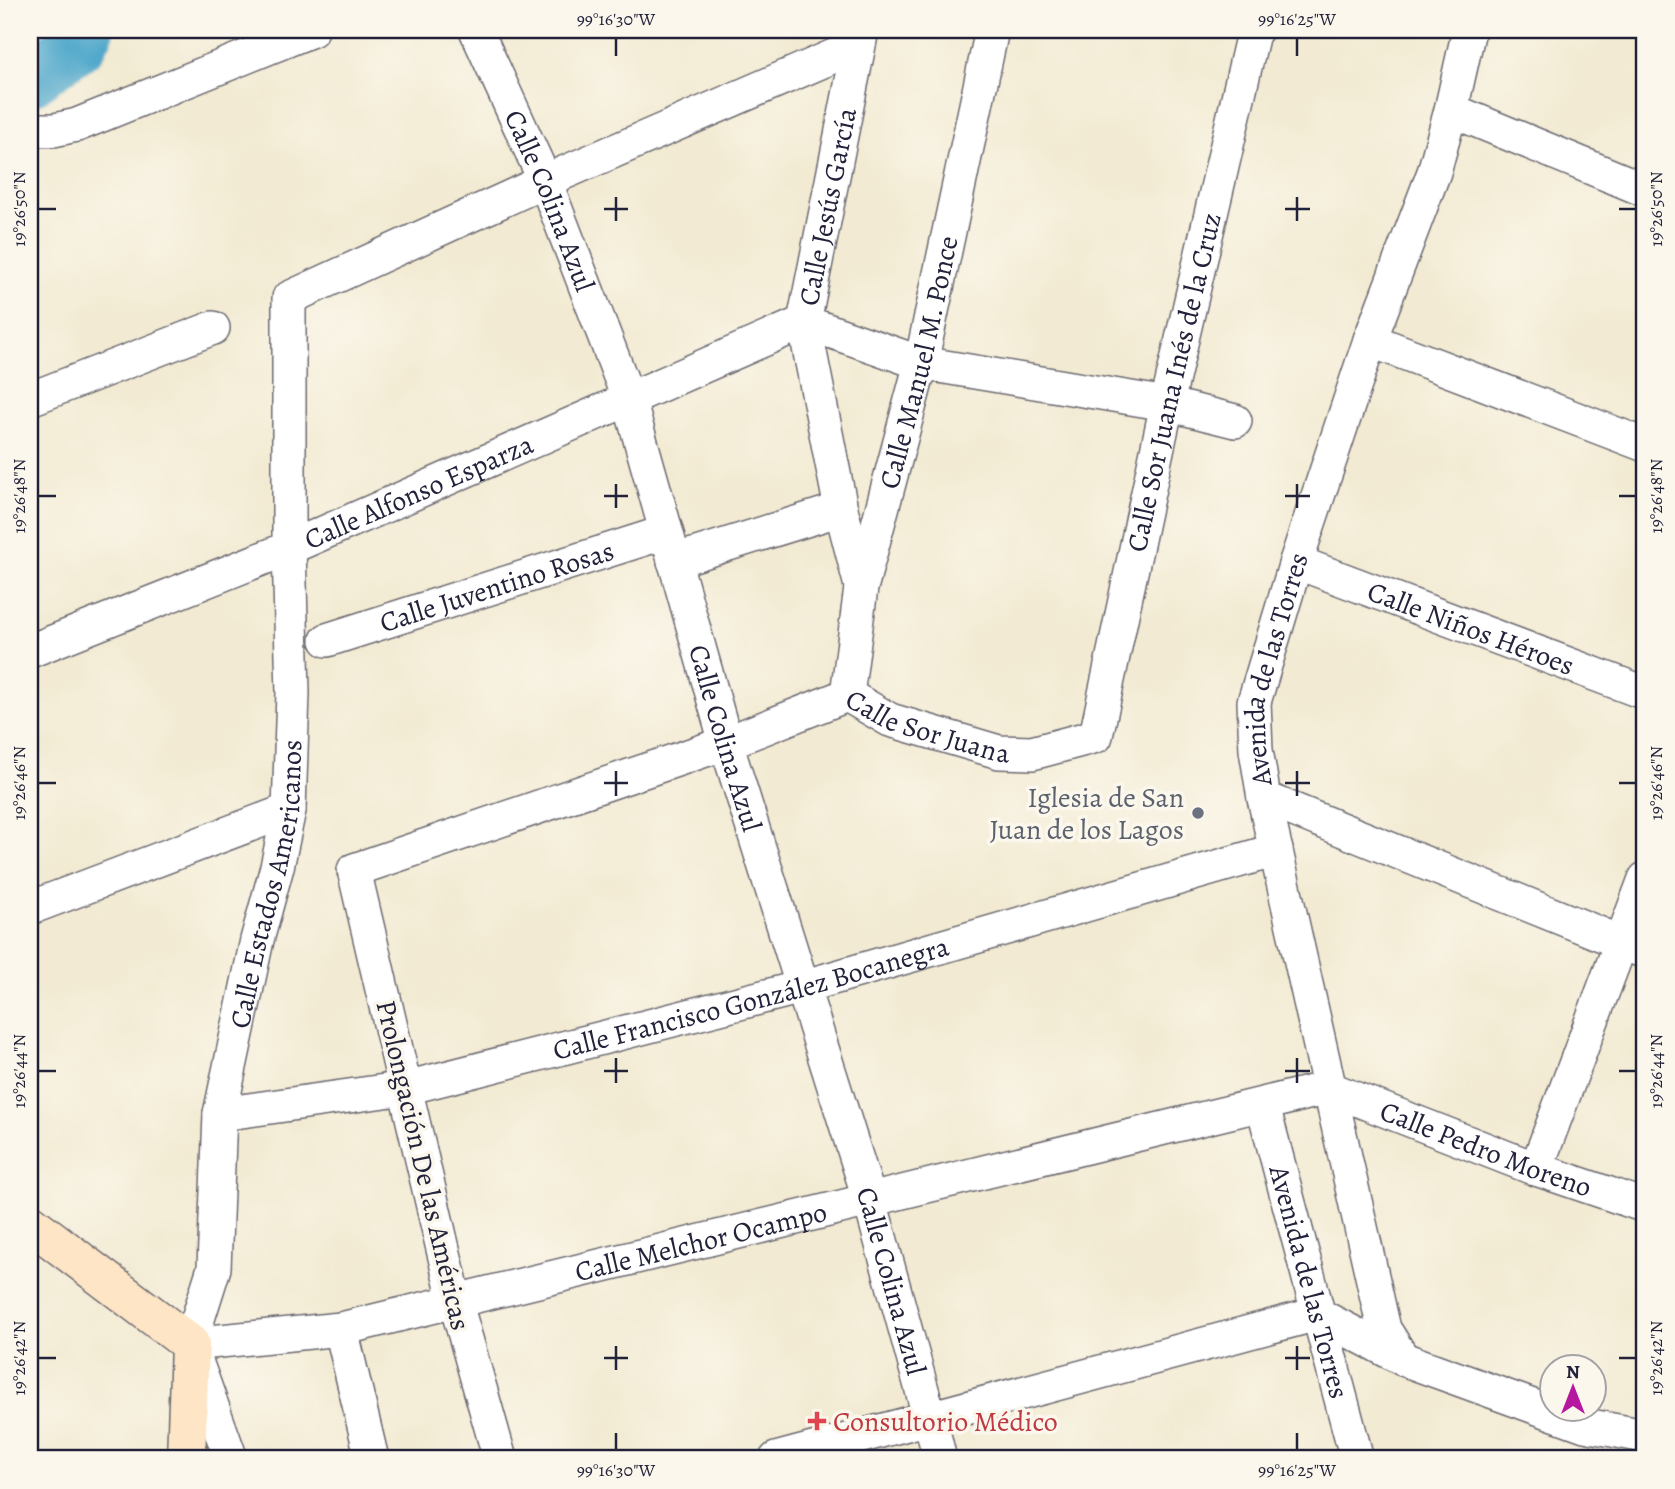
<svg xmlns="http://www.w3.org/2000/svg" width="1675" height="1489" viewBox="0 0 1675 1489" font-family="Alegreya,serif">
	<style>
		.lines { fill: none; stroke-linecap: round; stroke-linejoin: round }
		.river { stroke: #4ca6ca; stroke-width: 56 }
		.street-casing { stroke: #6b6870; stroke-width: 36 }
		.secondary-casing { stroke: #6b6870; stroke-width: 41 }
		.street { stroke: #fff; stroke-width: 33 }
		.secondary { stroke: #fde5c5; stroke-width: 38 }
		.ticks { fill: none; stroke: #22223b; stroke-width: 2.5 }
		.worship-dot { fill: #6b7280; stroke: #fbf7ec; stroke-width: 2.5 }
		.health-dot { fill: #e0444e; stroke: #fbf7ec; stroke-width: 2.5 }
		.labels { text-anchor: middle; stroke-width: 7; stroke-linejoin: round; paint-order: stroke }
		.street-label { font-size: 28px; fill: #22223b; stroke: #fbf7ec }
		.worship-label { font-size: 28px; fill: #5b616d; stroke: #fbf7ec; text-anchor: end }
		.health-label { font-size: 28px; fill: #be3a42; stroke: #fbf7ec; text-anchor: start }
		.neatline { fill: none; stroke: #22223b; stroke-width: 2.5 }
		.ticks-label { font-size: 18px; text-anchor: middle; fill: #22223b }
	</style>
	<rect width="100%" height="100%" fill="#fbf7ec"/>
	<filter id="ink" filterUnits="userSpaceOnUse"><feTurbulence type="fractalNoise" baseFrequency=".0143" numOctaves="2"/><feDisplacementMap in="SourceGraphic" scale="14" xChannelSelector="R" yChannelSelector="G"/><feConvolveMatrix kernelMatrix="1 2 1 2 8 2 1 2 1" color-interpolation-filters="sRGB"/></filter>
	<filter id="wash" filterUnits="userSpaceOnUse"><feTurbulence type="fractalNoise" baseFrequency=".00686" numOctaves="4" result="noise"/><feDisplacementMap in="SourceGraphic" scale="28" xChannelSelector="R" yChannelSelector="G"/><feGaussianBlur stdDeviation="1.57" result="paint"/><feColorMatrix in="noise" values="0 0 0 0 0 0 0 0 0 0 0 0 0 0 0 0 0 1.4 0 .05"/><feComposite in="paint" operator="in"/></filter>
	<g filter="url(#wash)">
		<rect width="100%" height="100%" fill="#f2ead2"/>
		<g class="lines">
			<path class="river" d="M30 78 80 42 86 30"/>
		</g>
	</g>
	<g filter="url(#ink)">
		<g class="lines">
			<g class="street-casing">
				<g id="street">
					<path id="s1" d="M476 30 545 181 629 400 726 743 870 1201 930 1419 940 1459"/>
					<path d="M1451 110 1645 190"/>
					<path d="M30 130H54L77 125 312 30"/>
					<path d="M1370 340 1645 445"/>
					<path d="M30 399 213 328"/>
					<path d="M674 561 841 509"/>
					<path id="s2" d="M1296 562 1645 693"/>
					<path id="s3" d="M861 586 841 509 804 322 862 30"/>
					<path id="s4" d="M327 640 666 532"/>
					<path id="s5" d="M30 651 289 548 804 322 921 363 1167 404 1235 421"/>
					<path id="s6" d="M847 695 861 588 921 363 992 30"/>
					<path d="M1264 798 1645 952"/>
					<path d="M30 908 289 810"/>
					<path id="s7" d="M1263 1106 1357 1459"/>
					<path id="s8" d="M220 1114 406 1088 802 987 1276 850"/>
					<path d="M1536 1169 1645 879"/>
					<path d="M341 1329 372 1459"/>
					<path id="s9" d="M190 1344 214 1268 220 1114 257 940 277 867 289 810 293 693 289 548V298L545 181 857 46"/>
					<path id="s10" d="M190 1344 341 1329 1328 1088 1536 1169 1645 1206"/>
					<path d="M193 1353 231 1459"/>
					<path id="s11" d="M1403 1359 1384 1329 1264 798 1256 750 1254 702 1296 562 1370 340 1434 172 1451 110 1469 30"/>
					<path id="s12" d="M500 1459 455 1300 354 870 726 743 847 695 890 720 999 752 1032 753 1096 736 1167 404 1253 33 1256 30"/>
					<path d="M776 1459 1317 1314 1403 1359 1585 1425 1645 1436"/>
				</g>
			</g>
			<g class="secondary-casing">
				<path id="secondary" d="M30 1223 190 1344 186 1459"/>
			</g>
			<use href="#street" class="street"/>
			<use href="#secondary" class="secondary"/>
		</g>
	</g>
	<path class="ticks" d="M616 38V56M1297 38V56M616 197V221M1297 197V221M38 209H56M604 209H628M1285 209H1310M1619 209H1636M616 484V508M1297 484V508M38 496H56M604 496H628M1285 496H1310M1619 496H1636M616 771V796M1297 771V796M38 783H56M604 783H628M1285 783H1310M1619 783H1636M616 1058V1083M1297 1058V1083M38 1071H56M604 1071H628M1285 1071H1310M1619 1071H1636M616 1346V1370M1297 1346V1370M38 1358H56M604 1358H628M1285 1358H1310M1619 1358H1636M616 1433V1450M1297 1433V1450"/>
	<circle class="worship-dot" cx="1198" cy="813" r="7"/>
	<path class="health-dot" d="M813.5 1410.5h7v7h7v7h-7v7h-7v-7h-7v-7h7z"/>
	<g class="labels">
		<g class="street-label">
			<text dy="10" stroke="none"><textPath href="#s1" startOffset="186">Calle Colina Azul</textPath></text>
			<text dy="10" stroke="none"><textPath href="#s3" startOffset="388">Calle Jesús García</textPath></text>
			<text dy="10" stroke="none"><textPath href="#s6" startOffset="341">Calle Manuel M. Ponce</textPath></text>
			<text dy="10" stroke="none"><textPath href="#s12" startOffset="1755">Calle Sor Juana Inés de la Cruz</textPath></text>
			<text dy="10" stroke="none"><textPath href="#s5" startOffset="420">Calle Alfonso Esparza</textPath></text>
			<text dy="10" stroke="none"><textPath href="#s4" startOffset="178">Calle Juventino Rosas</textPath></text>
			<text dy="10" stroke="none"><textPath href="#s2" startOffset="187">Calle Niños Héroes</textPath></text>
			<text dy="10" stroke="none"><textPath href="#s11" startOffset="712">Avenida de las Torres</textPath></text>
			<text dy="10" stroke="none"><textPath href="#s12" startOffset="1218">Calle Sor Juana</textPath></text>
			<text dy="10" stroke="none"><textPath href="#s1" startOffset="752">Calle Colina Azul</textPath></text>
			<text dy="10" stroke="none"><textPath href="#s9" startOffset="469">Calle Estados Americanos</textPath></text>
			<text dy="10" stroke="none"><textPath href="#s8" startOffset="544">Calle Francisco González Bocanegra</textPath></text>
			<text dy="10" stroke="none"><textPath href="#s10" startOffset="1337">Calle Pedro Moreno</textPath></text>
			<text transform="translate(424 1165) rotate(77)" y="10">Prolongación De las Américas</text>
			<text dy="10" stroke="none"><textPath href="#s10" startOffset="522">Calle Melchor Ocampo</textPath></text>
			<text dy="10" stroke="none"><textPath href="#s1" startOffset="1320">Calle Colina Azul</textPath></text>
			<text dy="10" stroke="none"><textPath href="#s7" startOffset="182">Avenida de las Torres</textPath></text>
		</g>
		<g class="worship-label">
			<text x="1184" y="807">Iglesia de San<tspan x="1184" dy="32">Juan de los Lagos</tspan></text>
		</g>
		<g class="health-label">
			<text x="833" y="1431">Consultorio Médico</text>
		</g>
	</g>
	<rect width="1675" height="1489" fill="none" stroke="#fbf7ec" stroke-width="77"/>
	<g transform="translate(1573 1388)"><circle r="33" fill="#fbf7ec" stroke="#a4a2a5" stroke-width="2"/>
	<path d="M0-5L12 26L0 18L-12 26Z" fill="#b5179e"/>
	<text y="-10" font-size="19" font-weight="bold" text-anchor="middle" fill="#22223b">N</text>
	</g>
	<rect x="38" y="38" width="1598" height="1412" class="neatline"/>
	<g class="ticks-label">
		<text x="616" y="25">99°16'30"W</text>
		<text x="1297" y="25">99°16'25"W</text>
		<text transform="translate(19 209) rotate(-90)" y="6">19°26'50"N</text>
		<text transform="translate(1656 209) rotate(-90)" y="6">19°26'50"N</text>
		<text transform="translate(19 496) rotate(-90)" y="6">19°26'48"N</text>
		<text transform="translate(1656 496) rotate(-90)" y="6">19°26'48"N</text>
		<text transform="translate(19 783) rotate(-90)" y="6">19°26'46"N</text>
		<text transform="translate(1656 783) rotate(-90)" y="6">19°26'46"N</text>
		<text transform="translate(19 1071) rotate(-90)" y="6">19°26'44"N</text>
		<text transform="translate(1656 1071) rotate(-90)" y="6">19°26'44"N</text>
		<text transform="translate(19 1358) rotate(-90)" y="6">19°26'42"N</text>
		<text transform="translate(1656 1358) rotate(-90)" y="6">19°26'42"N</text>
		<text x="616" y="1476">99°16'30"W</text>
		<text x="1297" y="1476">99°16'25"W</text>
	</g>
</svg>
